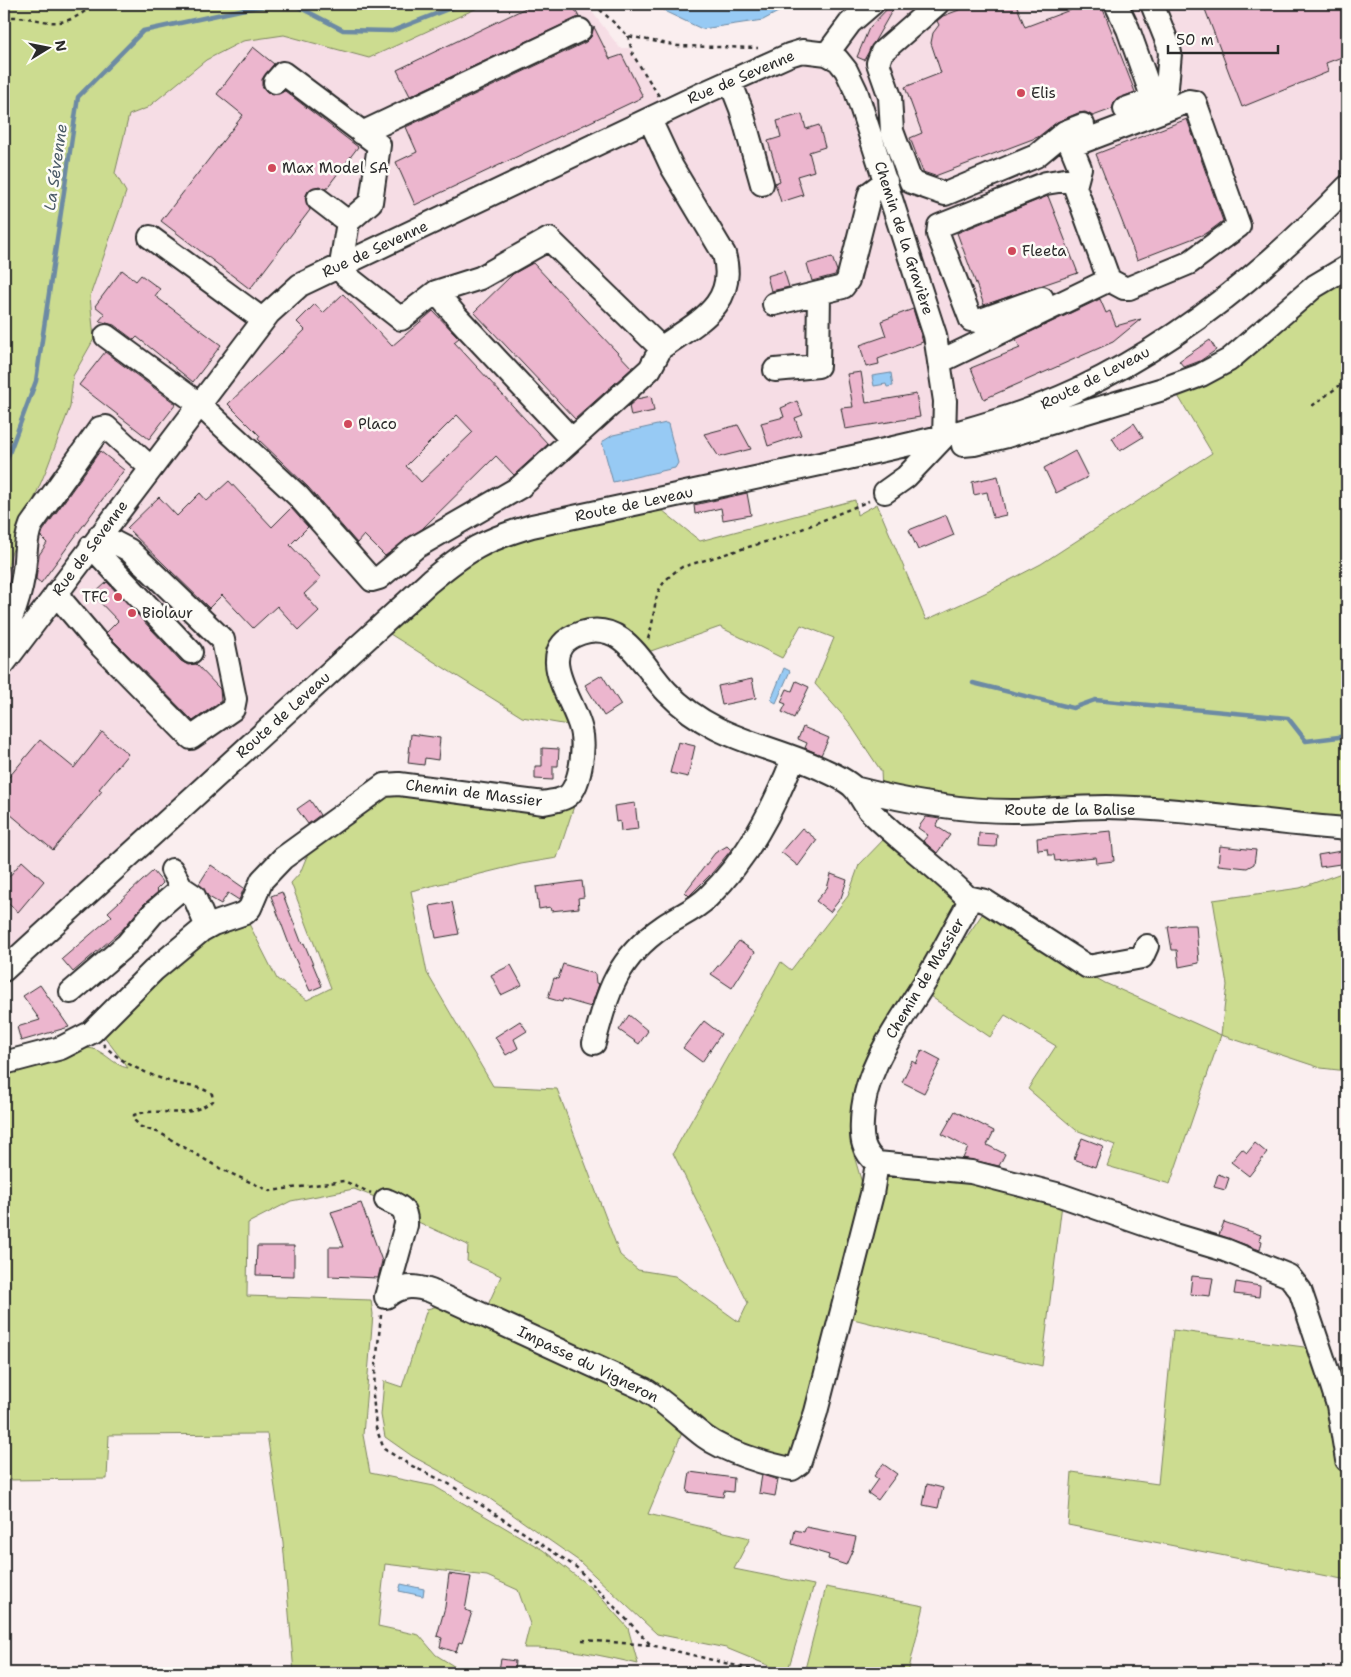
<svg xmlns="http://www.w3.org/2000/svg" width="1351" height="1677" viewBox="0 0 1351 1677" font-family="'Shantell Sans',sans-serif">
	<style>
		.built { fill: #f6dde5 }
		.green { fill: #ccdc90; stroke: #7c845e }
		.water { fill: #97caf4; stroke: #6c8aa4 }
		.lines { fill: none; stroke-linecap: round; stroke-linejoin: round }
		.stream { stroke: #6c8aa4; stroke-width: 4.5 }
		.building { fill: #ecb6ce; stroke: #2b2b2b; fill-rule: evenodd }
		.minor-casing { stroke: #2b2b2b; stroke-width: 26 }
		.path { stroke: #2b2b2b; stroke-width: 2.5; stroke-dasharray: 4 4; stroke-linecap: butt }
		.minor { stroke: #fdfcf7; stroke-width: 22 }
		.poi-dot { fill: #d1495b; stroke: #fdfcf7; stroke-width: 2 }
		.labels { text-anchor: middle; stroke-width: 5; stroke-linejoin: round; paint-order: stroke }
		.street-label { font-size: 15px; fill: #2b2b2b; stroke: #fdfcf7 }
		.poi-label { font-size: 15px; fill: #2b2b2b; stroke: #fdfcf7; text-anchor: start }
		.water-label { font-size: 16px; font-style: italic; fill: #4b5b67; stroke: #fdfcf7 }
	</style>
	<rect width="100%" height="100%" fill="#faeeef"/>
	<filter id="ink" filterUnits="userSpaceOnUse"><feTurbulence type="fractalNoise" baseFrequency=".02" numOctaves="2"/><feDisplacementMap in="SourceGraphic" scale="10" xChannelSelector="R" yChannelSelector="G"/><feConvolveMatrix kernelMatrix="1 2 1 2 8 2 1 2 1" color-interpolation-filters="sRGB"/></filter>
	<g filter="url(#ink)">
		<path class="built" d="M486 4H586L620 48H629L672 120 859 32 849 4H1347V173L1314 209 1259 260 1139 346 1065 387 923 433 502 520 403 591 4 959V589L11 554 47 468 70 407 73 376 94 339 90 296 126 192 115 173 129 115 147 108 206 60 243 41 284 35 369 58Z"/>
		<path class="green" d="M4 4H486L369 58 284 35 243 41 206 60 147 108 129 115 115 173 126 192 90 296 94 339 73 376 70 407 47 468 11 554 4 589Z
			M1347 277V824L977 803 882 790 881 771 848 721 815 684 834 638 801 625 782 658 720 627 648 652C638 645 615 623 604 621 593 618 580 622 571 626 523 645 555 696 574 726L522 717 390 634C413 613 436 588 461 569 508 533 603 522 662 510L700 541 855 500 857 515 877 504 926 620 985 593 1041 564 1212 453 1177 394Z
			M395 795 547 810 574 806 557 858 521 864 411 891 427 973 493 1086 557 1089 620 1255 638 1270 675 1276 739 1322 748 1303 673 1153 781 962 791 970 848 896 859 865 888 835 949 887 959 906 865 1060 854 1094 850 1117V1142L864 1190 795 1458 783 1459 715 1438 487 1307 501 1276 467 1261 468 1245 416 1221 380 1199 354 1189 291 1201 248 1223 247 1296 371 1300 373 1314 363 1435 370 1473 434 1486 543 1550 595 1591 628 1628 638 1664C601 1655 562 1647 524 1648L530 1624 518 1590 487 1576 385 1564 378 1626 419 1635 436 1655 465 1673H294L283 1542 267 1434 109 1435 107 1479 4 1480V1072C22 1066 71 1048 87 1048 103 1048 113 1066 128 1068L101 1032 158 975 213 933 247 920 277 979 307 1000 331 988 291 883 300 873 309 851 370 802Z
			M1347 871V916L1339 919 1345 970H1347V1071L1321 1068 1221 1035 1170 1184 1107 1166 1115 1145 1076 1130 1028 1089 1056 1046 1005 1015 990 1037 927 994 983 913 1105 983 1221 1035 1227 985 1213 900 1300 888Z
			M895 1172 1013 1188 1062 1204 1042 1366 845 1317 885 1178Z
			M445 1304 642 1394 684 1428 648 1514 750 1538 734 1569 814 1585 787 1673 726 1648 657 1634 579 1561 486 1496 412 1456 385 1437 381 1415 384 1381 402 1387 427 1309Z
			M1173 1330 1312 1348 1340 1455 1347 1509V1580L1068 1525 1072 1472 1158 1484Z
			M826 1587 924 1606 908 1673H804Z"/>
		<path class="water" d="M658 4H793L763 20 702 29 666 12Z
			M891 373 893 386 887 387 886 384 874 386 872 376Z
			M666 423 668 424 678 463 675 468 613 482 602 442 613 435Z
			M784 668 790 671 776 703 771 700Z
			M401 1584 424 1589 423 1596 399 1591Z"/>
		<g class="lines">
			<path class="stream" d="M293 4 343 30 392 31 461 4
				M4 467 36 381 78 97 143 31 245 9 282 4
				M973 683 1073 708 1095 700 1288 718 1306 741 1347 736"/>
		</g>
		<path class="building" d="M534 4H572L579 17 410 96 397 70Z
			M975 4H1016L1025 27 1086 4H1101L1135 92 1115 100 1112 109 1093 116 1085 112 1078 113 1057 122 1038 137 935 176 923 172 910 138 922 133 905 87 941 73 931 43 933 33 939 25 937 21 943 16Z
			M1203 4H1347V55L1326 63 1328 72 1242 107Z
			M890 6 893 9 864 60 857 57 869 28Z
			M594 27 610 59 622 55 643 97 415 205 396 162 417 152 406 127 586 42 591 37Z
			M253 47 274 64 262 79V86L266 91 273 95 285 91 358 147 326 189 319 186 308 191 305 198 310 210 250 289 161 221 243 115 217 94Z
			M802 114 806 129 819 125 825 147 809 152 814 171 797 176 803 195 781 202 775 183 780 181 768 141 781 137 777 121Z
			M1187 119 1223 221 1207 233 1137 260 1096 154Z
			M1048 196 1078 273 984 305 957 233Z
			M832 257 837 271 835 275 812 281 807 264Z
			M533 263 632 368 575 419 474 312 513 274Z
			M122 270 136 281 141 275 160 289 155 296 221 345 193 382 137 337 134 340 114 325 99 321 105 314 95 306Z
			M784 271 789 287 771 291 767 276Z
			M343 294 392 346 433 311 459 338 454 342 548 444 514 475 496 456 422 529 385 556 364 535 357 543 308 487 258 439 260 436 228 404 305 330 297 322 315 304 323 313ZM457 415 473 432 421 482 406 466Z
			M1100 299 1106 313 1110 311 1116 326 1141 319 1113 342 984 399 971 368 1020 348 1016 339Z
			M913 309 923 342 878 359 879 364 866 367 860 345 886 336 881 321Z
			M1210 340 1216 350 1200 361 1184 367 1179 361Z
			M105 352 176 404 149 439 79 385Z
			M861 372 866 403 916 394 920 417 845 429 841 408 853 407 847 374Z
			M651 396 654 411 631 416 629 406 637 399Z
			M797 401 803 415 795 418 801 435 768 446 761 423 784 417 781 408Z
			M1134 423 1143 437 1120 451 1112 438Z
			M738 425 751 449 719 457 704 434Z
			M100 451 124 470 41 583 36 579 39 555 47 543 41 537 43 531Z
			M1075 451 1088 477 1056 493 1044 468Z
			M998 476 1006 515 993 518 987 492 974 495 972 482Z
			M229 481 272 527 291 508 308 527 290 545 321 578 304 594 319 611 299 630 277 606 253 628 222 595 209 608 127 528 159 497 177 516 200 493 207 501Z
			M747 493 751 515 723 520 721 508 695 514 694 505Z
			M946 515 954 535 918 550 909 530Z
			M107 582 181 661 188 665 196 664 220 689 221 701 193 721 106 633 118 621 93 595Z
			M602 675 621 705 604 716 585 685Z
			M752 679 756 698 722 705 718 686Z
			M796 681 809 687 794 718 782 712 786 704 781 702 787 689 792 691Z
			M803 727 829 738 821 755 805 748 807 743 798 739Z
			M102 732 128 754 99 789 102 791 53 850 4 809V783L40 740 74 768Z
			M411 734 440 738 438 760 425 758 424 765 408 763Z
			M678 742 695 746 688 777 670 773Z
			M542 748 559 749 558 766H553V780L535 779V766H542Z
			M310 800 320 815 308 824 297 809Z
			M635 803 638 829 621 831 620 821 616 822 614 806Z
			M926 817 940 819 936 826 950 835 937 853 923 841 928 835 918 828Z
			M802 828 817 840 798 866 781 852Z
			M1111 831 1114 861 1096 863 1095 857 1055 861 1054 855H1048L1047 849 1038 850 1037 838Z
			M979 833 997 834 996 847 978 846Z
			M727 846 731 850 712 873 689 896 685 892 715 853Z
			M1220 846 1256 850 1254 864 1247 868 1218 865Z
			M1347 850V863L1320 867 1318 855Z
			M22 861 44 881 18 912 4 900V883Z
			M211 865 244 888 239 900 228 893 221 904 209 897 199 884Z
			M153 871 163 883 156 890 158 892 144 904 123 929 73 972 62 959 112 916 108 912Z
			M831 874 847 880 841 898 830 912 816 901 827 888Z
			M582 881 584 897 578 898 579 908 551 911 550 907 539 909 536 887Z
			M282 892 302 944 304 943 322 986 310 991 292 952 271 896Z
			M452 902 459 934 436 938 430 906Z
			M1186 925H1196L1199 963 1179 967 1177 950H1172L1168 927Z
			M739 941 755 952 732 988 711 974Z
			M563 964 595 974 596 983 599 984 591 1007 563 999 562 1002 548 998 554 978 558 979Z
			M511 965 522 985 501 995 491 975Z
			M40 985 69 1027 21 1041 17 1027 40 1020 23 996Z
			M629 1015 648 1031 639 1044 619 1030Z
			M520 1021 527 1031 514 1039 518 1048 506 1055 495 1037Z
			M704 1021 721 1034 702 1062 683 1048Z
			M922 1050 941 1060 924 1093 902 1082 912 1061 916 1064Z
			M955 1111 994 1131 987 1145 1005 1154 999 1166 963 1158 968 1148 942 1134Z
			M1082 1138 1103 1146 1095 1167 1074 1159Z
			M1255 1143 1267 1153 1249 1176 1231 1162 1242 1149 1247 1153Z
			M1218 1174 1229 1178 1225 1190 1214 1187Z
			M361 1203 382 1261 378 1278 329 1276V1247H344L331 1212Z
			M1224 1222 1261 1235 1259 1240 1262 1241 1260 1250 1219 1235Z
			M257 1246H294V1276L256 1275Z
			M1192 1276 1213 1278 1210 1296 1190 1294Z
			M1236 1282 1260 1286 1259 1297 1234 1294Z
			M883 1464 897 1474 878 1500 868 1493 878 1479 874 1476Z
			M690 1472 734 1478 733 1492 724 1491 723 1497 687 1492Z
			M762 1475 778 1480 775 1496 759 1493Z
			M927 1484 943 1488 938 1508 923 1505Z
			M806 1527 856 1537 853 1549 846 1565 828 1559 829 1555 792 1544 795 1530 804 1532Z
			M449 1574 471 1577 465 1610 472 1612 462 1643 459 1642 456 1652 440 1647 442 1638 437 1636 445 1607Z
			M501 1659 515 1661 514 1672 499 1670Z"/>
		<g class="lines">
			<g class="minor-casing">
				<path id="minor" d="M937 4 882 52 878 63 890 97 892 131 911 182 945 194 950 192 1036 156 1065 132 1083 125
					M1116 4 1128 29 1153 99 1125 109
					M1152 4 1168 44 1170 53 1167 87 1153 99
					M827 54 850 23 872 4
					M730 81 741 109 762 184
					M275 82 283 73 379 145 371 202 348 222
					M362 133 580 30
					M318 199 348 222 341 265 345 275 401 319 436 292 480 278 549 239 661 348C697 322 738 305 724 254L672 167 650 120
					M150 237 263 320
					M436 292 457 317 572 440
					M1042 298 978 321 971 320 938 234 939 226 1046 183 1077 178
					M774 304 843 287 848 280 870 193 886 181
					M106 336 199 404 298 496 372 580 379 578 416 547 520 487 650 369 661 348
					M939 362 1109 280 1075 187 1080 168 1071 146 1189 101 1195 102 1239 226 1189 263 1129 288H1124L1109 280
					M775 370 818 366 819 293
					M963 445 974 444 1007 436 1163 389 1201 375 1229 360 1315 286 1347 267
					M885 492 906 477 944 437
					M91 546 191 652
					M56 594 95 640 191 738 233 709 235 699 223 640 129 550 100 535
					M4 631C16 614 24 580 25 560 26 547 26 537 31 525L100 428 106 427 151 468
					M4 663 269 313 300 285 704 93 789 55 802 51 827 54 838 60 846 70 856 91 935 335 945 401 944 437
					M854 788C908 802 963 812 1019 811 1048 810 1077 807 1106 807 1187 808 1267 823 1347 829
					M172 870 182 888 194 896 207 927
					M967 897 985 901 1088 967 1142 957 1147 946
					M4 970 429 582C467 550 484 540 532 526 633 504 733 483 834 461 917 443 999 426 1077 390 1180 342 1269 268 1347 187
					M71 992 127 944 154 912 182 888
					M594 1043C608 991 617 958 664 926 679 916 695 910 708 897 748 858 773 810 793 759
					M4 1063 61 1048 92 1032 154 970 202 930 213 924 245 913 250 908 262 880 283 858 384 785 399 784 544 803C551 801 559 801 566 797 581 789 585 745 581 730 575 700 530 650 581 633 624 619 642 666 667 692 714 741 767 743 824 770 833 774 850 782 856 790 861 797 865 806 871 812 901 842 937 867 967 897L968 903 964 912C951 935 939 959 925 982 898 1026 863 1069 862 1122 861 1139 863 1152 877 1163L971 1172 1060 1195 1175 1235 1225 1250 1289 1276 1300 1290 1327 1370 1338 1405 1347 1460
					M386 1297C401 1285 413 1285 431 1291L644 1389C667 1403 684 1421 705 1437 724 1451 768 1465 792 1469L799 1464 816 1412 872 1194 877 1163
					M386 1297 406 1225C407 1208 400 1206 386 1200"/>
			</g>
			<path class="path" d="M594 4 628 36 678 46 758 48
				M4 17C49 15 53 37 95 4
				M628 36 633 55 659 96
				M1312 406 1347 380
				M648 639C660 603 647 590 682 567L785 536 869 501
				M103 1044C120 1063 151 1076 175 1083 188 1087 201 1086 212 1094L213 1101C179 1123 165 1105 134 1115V1120L141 1127 160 1133 221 1169 270 1191 344 1181 371 1193
				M381 1315 373 1395 376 1428 384 1449 410 1465 449 1484 576 1567 651 1645
				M582 1640 651 1645 766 1673"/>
			<use href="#minor" class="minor"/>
		</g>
	</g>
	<g class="poi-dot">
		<circle cx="1021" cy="93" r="5"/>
		<circle cx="272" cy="168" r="5"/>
		<circle cx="1012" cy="251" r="5"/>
		<circle cx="348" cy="424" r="5"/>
		<circle cx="118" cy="597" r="5"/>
		<circle cx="132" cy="613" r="5"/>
	</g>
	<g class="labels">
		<g class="street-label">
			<text transform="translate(741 77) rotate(-23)" y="5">Rue de Sevenne</text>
			<text transform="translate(904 238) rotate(72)" y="5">Chemin de la Gravière</text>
			<text transform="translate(375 249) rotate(-25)" y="5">Rue de Sevenne</text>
			<text transform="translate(1095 378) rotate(-27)" y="5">Route de Leveau</text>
			<text transform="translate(634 504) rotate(-12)" y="5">Route de Leveau</text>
			<text transform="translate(90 548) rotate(-53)" y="5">Rue de Sevenne</text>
			<text transform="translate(283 715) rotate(-42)" y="5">Route de Leveau</text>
			<text transform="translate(474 793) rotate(7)" y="5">Chemin de Massier</text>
			<text x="1070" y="815">Route de la Balise</text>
			<text transform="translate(925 978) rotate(-59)" y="5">Chemin de Massier</text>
			<text transform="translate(588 1364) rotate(26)" y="5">Impasse du Vigneron</text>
		</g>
		<g class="poi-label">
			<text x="1031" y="98">Elis</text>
			<text x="282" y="173">Max Model SA</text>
			<text x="1022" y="256">Fleeta</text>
			<text x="358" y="429">Placo</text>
			<text x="108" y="602" text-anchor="end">TFC</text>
			<text x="142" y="618">Biolaur</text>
		</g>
		<g class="water-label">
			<text transform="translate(55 167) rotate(-82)" y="6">La Sévenne</text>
		</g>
	</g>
	<rect width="1351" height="1677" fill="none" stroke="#fdfcf7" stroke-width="20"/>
	<rect x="10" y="10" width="1331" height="1657" fill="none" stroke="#2b2b2b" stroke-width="2" filter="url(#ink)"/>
	<g transform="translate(48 48) rotate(80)" stroke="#fdfcf7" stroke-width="4" paint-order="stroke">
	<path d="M0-4L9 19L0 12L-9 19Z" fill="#2b2b2b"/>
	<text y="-8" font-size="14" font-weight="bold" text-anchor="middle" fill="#2b2b2b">N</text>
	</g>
	<path d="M1168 45v8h110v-8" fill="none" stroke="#2b2b2b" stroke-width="2.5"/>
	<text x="1176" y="45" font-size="15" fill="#2b2b2b" stroke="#fdfcf7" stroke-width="4" paint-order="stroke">50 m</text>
</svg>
